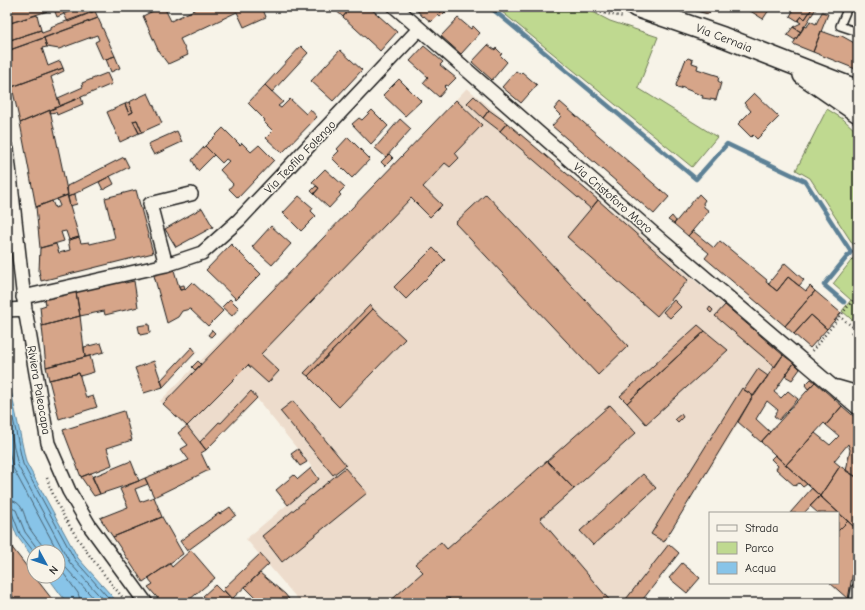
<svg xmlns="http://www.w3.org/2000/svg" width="865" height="610" viewBox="0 0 865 610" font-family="'Comic Neue',sans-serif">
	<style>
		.built { fill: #eddccc }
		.green { fill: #bfd990; stroke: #6e7a56 }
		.water { fill: #88c4e8; stroke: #5d8196 }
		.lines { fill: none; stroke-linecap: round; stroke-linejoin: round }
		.shore { stroke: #475f6e; stroke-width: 1 }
		.stream { stroke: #5d8196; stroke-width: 4.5 }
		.building { fill: #d6a589; stroke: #1c1c1c }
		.lane-casing { stroke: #1c1c1c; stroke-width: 10 }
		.street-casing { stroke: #1c1c1c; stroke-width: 16 }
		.secondary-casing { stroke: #1c1c1c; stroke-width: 22 }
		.path { stroke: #1c1c1c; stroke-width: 2.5; stroke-dasharray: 1 3; stroke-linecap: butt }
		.lane { stroke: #f7f3e8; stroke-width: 7 }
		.street { stroke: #f7f3e8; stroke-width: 13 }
		.secondary { stroke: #f7f3e8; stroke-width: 19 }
		.labels { text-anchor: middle; stroke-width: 3; stroke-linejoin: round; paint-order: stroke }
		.street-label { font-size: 12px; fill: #1c1c1c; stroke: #f7f3e8 }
	</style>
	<rect width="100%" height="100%" fill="#f7f3e8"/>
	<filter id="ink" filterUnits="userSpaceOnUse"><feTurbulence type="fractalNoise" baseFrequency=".025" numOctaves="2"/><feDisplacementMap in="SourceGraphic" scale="8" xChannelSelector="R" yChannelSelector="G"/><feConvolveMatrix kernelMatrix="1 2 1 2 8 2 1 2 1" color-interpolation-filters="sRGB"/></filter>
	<g filter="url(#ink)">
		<path class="built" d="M467 88 782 354 664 541 679 552 640 603H301L246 539 320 477 257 399 205 450 185 426 160 401 311 251Z"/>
		<path class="green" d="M496 7H583L610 21 658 37 638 88 717 137 692 167Z
			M827 109 843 119 858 133V325L842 311 851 300 833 284 858 252 810 178 796 170Z"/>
		<path class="water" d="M7 372 26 462 78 558 118 603H67L47 576H58V552H34V559L17 536 7 510Z"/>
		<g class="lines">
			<path class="shore" d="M7 391 23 464 75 560 113 603
				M7 415 18 466 70 563 106 603
				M7 443 13 468 58 552
				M7 500C25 500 23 517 30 529 35 537 42 544 47 552
				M7 506 16 510 25 532 40 552
				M7 511 12 513 20 534 34 552
				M58 553 66 568 98 603
				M58 566 78 593 81 603"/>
			<path class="stream" d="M490 7 696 179 727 144 805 181 851 252 824 285 844 302"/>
		</g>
		<path class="building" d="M7 7H61L64 14 57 17 54 9 7 24Z
			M76 7H94L95 11 68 22 64 14 77 8Z
			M161 7H164L171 21 200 7H262L266 17 244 27 237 12 180 39 188 55 168 64 159 52 143 16Z
			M332 7H351L343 17Z
			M351 7H369L397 32 380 51 343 17Z
			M414 7H452L446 13 443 10 431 22 424 16 423 17Z
			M699 7H713L708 14 696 11Z
			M744 7H771L763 19Z
			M787 7H813L805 19 802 16 798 21 790 16 793 11Z
			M813 7H817L801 32 793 27 801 23 798 21 802 16 805 19Z
			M443 10 445 12 440 17 438 15Z
			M95 11 98 18 7 51V41L41 30 42 33 50 30V27Z
			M822 12 828 14 813 52 793 44 804 26 807 27 810 21 816 24Z
			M37 15 41 30 7 41V24Z
			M98 18 115 56 103 60 95 42 99 40 97 35 59 49 47 47 44 38Z
			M458 18 471 29 473 26 480 33 461 54 441 36Z
			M793 27 801 32 795 40 787 35Z
			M821 31 838 37 840 35 858 45V70L813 52Z
			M44 38 47 47 42 48 48 66 60 61 63 68 12 87 7 61V51Z
			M488 45 495 50 496 48 502 54 500 55 507 62 492 80 472 62Z
			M301 46 308 53 272 92 265 85Z
			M424 46 443 62 440 65 456 78 448 86 446 85 444 87 446 89 439 97 423 83 428 77 410 61Z
			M340 50 362 70 333 101 311 81Z
			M115 56 120 68 111 72 106 59Z
			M688 58 693 60 692 63 698 65 697 69 719 76 718 81 721 83 716 100 702 98 703 96 681 87V89L677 88 676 85 685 61Z
			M63 68 64 71 51 77 60 106 20 123 12 87Z
			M516 71 520 74 522 72 537 85 521 103 502 87Z
			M107 73 112 84 60 106 58 98 83 87 82 83Z
			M399 79 421 101 405 116 383 95Z
			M265 85 283 102 278 106 281 108 290 99 306 114 310 109 317 117 282 153 266 138 273 131 263 121 265 120 248 103Z
			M148 93 162 123 142 132 137 120 133 121 139 133 120 142 107 112 125 104 129 114 133 112 129 102Z
			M754 93 779 117 757 139 753 135 751 137 738 124 751 111 744 103Z
			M474 96 489 110 483 118 467 103Z
			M81 97 83 104 57 115 56 112 50 113V110Z
			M456 100 482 125 455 153 459 158 450 167 445 163 423 187 442 205 430 217 411 198 261 354 279 371 268 383 248 365 187 426 163 404Z
			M129 102 133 112 129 114 125 104Z
			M560 102 669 197 654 214 552 126 561 116 554 109Z
			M50 110 68 195 36 207 20 123Z
			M372 110 388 126 371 144 352 124 359 118 362 120Z
			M489 110 507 123 500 131 483 118Z
			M400 119 411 129 386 157 375 148Z
			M137 120 142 132 139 133 133 121Z
			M507 123 598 200 591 209 500 131Z
			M223 128 240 145 242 143 251 152 259 145 274 160 238 198 229 189 233 184 220 170 229 161 226 159 222 163 205 146Z
			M177 131 182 142 154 155 148 144Z
			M348 137 370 159 352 178 332 158 339 151 337 149Z
			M205 146 214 155 198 171 192 160Z
			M389 154 393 158 385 166 381 162Z
			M124 157 129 167 68 197 67 186Z
			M325 169 345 187 339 193 341 195 329 208 314 194 319 188 312 182Z
			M110 176 114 184 103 190 99 182Z
			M316 186 319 188 314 194 311 191Z
			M136 190 153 253 41 281 39 271 40 248 56 244 59 253 70 250 68 240H69L79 237 81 243 89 242 90 244 115 238 105 198Z
			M75 194 77 204 70 206 68 197Z
			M486 194 628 346 598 375 455 223Z
			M699 194 705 200 703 203 704 207 709 211 688 236 674 224Z
			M67 195 79 237 69 240 66 231 61 232 64 241 40 248 36 207 52 201 55 208 60 206 57 199Z
			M299 196 313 208 311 211 316 216 301 231 283 213Z
			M598 200 688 280 657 316 567 237Z
			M202 208 213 227 176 247 165 229Z
			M672 216 676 221 674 224 668 220Z
			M271 226 291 244 272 265 252 247Z
			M693 231 714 248 720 241 767 280 766 282 777 291 788 277 806 291 810 286 815 291 785 326 705 258 709 253 688 236Z
			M231 244 261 274 236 299 206 270Z
			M433 248 445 260 406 299 394 287Z
			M785 263 804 280 799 286 788 277 777 291 768 284Z
			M173 267 180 290 185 289 192 282 223 311 208 326 190 309 182 311 178 317 167 323 153 272Z
			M123 280 125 283 134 281 138 307 105 315 104 311 80 316 76 292Z
			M184 285 185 289 180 290 179 286Z
			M815 291 841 313 827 329 811 315 794 334 785 326Z
			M76 292 80 316 42 326 40 307 46 305 45 299Z
			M230 299 239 308 232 316 222 307Z
			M674 300 681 307 670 318 663 312Z
			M370 305 373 309 308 376 304 373Z
			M725 305 783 355 775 367 715 316Z
			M710 307 713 310 711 313 708 310Z
			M373 309 405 339 339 407 308 376Z
			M811 315 827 329 810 348 794 334Z
			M80 316 85 357 46 367 42 326Z
			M149 324 150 333 140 335 138 326Z
			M698 325 705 331 627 403 620 396Z
			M212 330 215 333 211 337 208 335Z
			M705 331 728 350 646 424 627 403Z
			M101 343 104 352 85 357 84 347Z
			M192 347 196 352 163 387 161 380Z
			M783 355 794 363 774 392 781 398 788 391 798 399 779 420 774 416 778 410 767 401 756 419 770 432 761 442 738 422 753 396Z
			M90 356 94 372 80 376 79 373 49 380 46 367Z
			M154 361 163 387 144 393 135 368Z
			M198 361 201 364 195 370 192 367Z
			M794 363 800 369 792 380 785 376Z
			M758 369 768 376 754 396 744 390Z
			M79 373 86 398 93 396 97 407 59 419 49 380Z
			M811 379 815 382 808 389 805 385Z
			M815 382 842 406 826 425 824 423 786 465 761 442Z
			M742 388 753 396 664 542 651 534Z
			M251 391 257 398 206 450 200 442 219 422 221 423Z
			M293 401 346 465 333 475 280 411Z
			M610 405 636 433 574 489 547 461Z
			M842 406 858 420V478L846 471 850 450 848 444 834 461 840 466 820 496 786 465 815 433 830 445 839 436 826 425Z
			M124 411 132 440 107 448 112 465 81 477 63 430Z
			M681 414 683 417 678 422 675 419Z
			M187 426 206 450 201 453 209 470 154 497 145 478 189 460 181 449 188 445 178 433Z
			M298 449 307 462 300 466 291 454Z
			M775 455 786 465 807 484 803 487 799 483 795 486 776 469 778 466 771 459Z
			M131 461 139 481 100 494 92 477Z
			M547 461 574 489 540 519 612 603H453L449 598 443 603H388L423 572 415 564 441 542 447 549Z
			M840 466 858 478V534H854L855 528 820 496Z
			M311 468 319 479 288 505 276 490 294 475 298 479Z
			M345 468 367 493 282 562 262 536Z
			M91 473 100 494 94 496 81 477Z
			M643 474 656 488 593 545 580 531Z
			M145 478 148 484 135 489 140 502 154 497 162 517 113 537 100 518 128 507 120 489Z
			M812 488 820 496 804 513H790Z
			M820 496 848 521 838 531V513H818L810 506Z
			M230 507 236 515 187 551 180 541 219 513 220 514Z
			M162 517 183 554 143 582 113 537Z
			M848 521 855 528 854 534H858V544L848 599 830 583H838V531Z
			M7 541 34 576 55 603H19L7 590Z
			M669 544 679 553 640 603H623Z
			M191 550 215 578 189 600 192 603H162L148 587 153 584 148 578 170 564 172 567Z
			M260 554 269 564 232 599 223 589Z
			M682 563 700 578 687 593 669 578Z
			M260 573 285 594 292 603H261L245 587Z
			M215 585 222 592 224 591 232 599 229 603H210L203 596Z"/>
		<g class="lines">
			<g class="lane-casing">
				<path id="lane" d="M848 7 840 26 858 32"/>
			</g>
			<g class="street-casing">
				<path id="street" d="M395 7 654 234 858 408
					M7 149 25 309 48 443 69 491 89 525 146 603
					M166 265 150 204 191 194
					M23 297 166 265 202 253 239 220 419 29
					M7 310 25 309
					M837 387 858 393
					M856 603 858 590"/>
			</g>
			<g class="secondary-casing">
				<path id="secondary" d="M636 7 723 37 858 90
					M803 75 858 113"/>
			</g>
			<path class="path" d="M586 7 597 12 624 17
				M839 316 858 331
				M851 333 855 329
				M812 351 858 294
				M47 478C61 523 98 567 127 603"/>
			<use href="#lane" class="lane"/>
			<use href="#street" class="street"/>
			<use href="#secondary" class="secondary"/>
		</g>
	</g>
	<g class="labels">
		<g class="street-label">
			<text transform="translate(724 38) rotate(21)" y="4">Via Cernaia</text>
			<text transform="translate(300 157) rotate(-46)" y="4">Via Teofilo Folengo</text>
			<text transform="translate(613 198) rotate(41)" y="4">Via Cristoforo Moro</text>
			<text transform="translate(39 390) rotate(80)" y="4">Riviera Paleocapa</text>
		</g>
	</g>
	<rect width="865" height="610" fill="none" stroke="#f7f3e8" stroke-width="24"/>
	<rect x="12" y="12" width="841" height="586" fill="none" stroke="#1c1c1c" stroke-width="1.5" filter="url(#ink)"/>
	<rect x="709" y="512" width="130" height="72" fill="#f7f3e8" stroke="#9f9d96"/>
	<rect x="717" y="525" width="20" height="6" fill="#f7f3e8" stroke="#9f9d96"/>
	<text x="745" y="532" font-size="12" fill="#1c1c1c">Strada</text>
	<rect x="717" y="542" width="20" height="12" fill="#bfd990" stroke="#9f9d96"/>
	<text x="745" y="552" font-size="12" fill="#1c1c1c">Parco</text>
	<rect x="717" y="562" width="20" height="12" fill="#88c4e8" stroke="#9f9d96"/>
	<text x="745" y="572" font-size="12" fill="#1c1c1c">Acqua</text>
	<g transform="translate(46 564) rotate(130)"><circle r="19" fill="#f7f3e8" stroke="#9f9d96"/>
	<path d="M0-3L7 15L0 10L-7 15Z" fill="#1f6fb2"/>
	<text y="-6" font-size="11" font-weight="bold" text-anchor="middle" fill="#1c1c1c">N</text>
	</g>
</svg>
